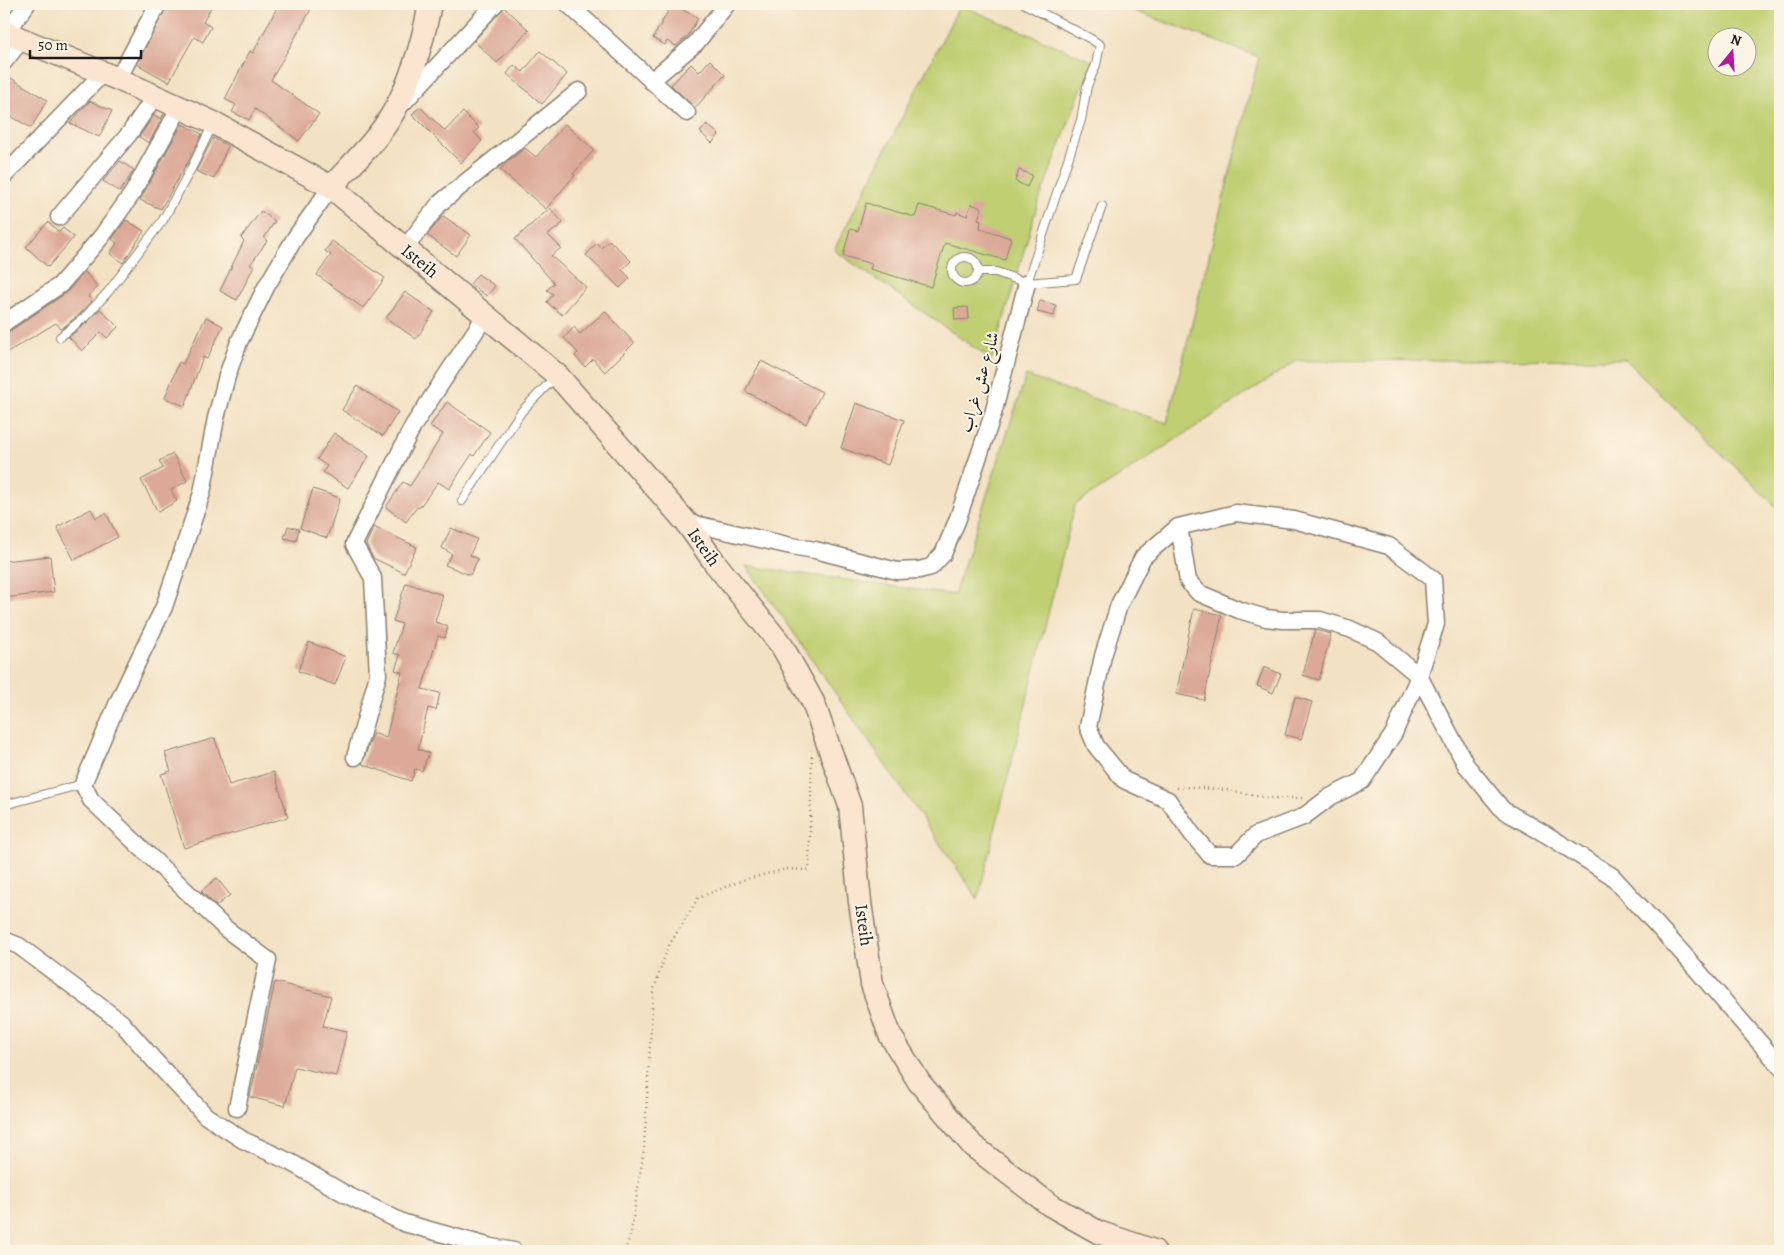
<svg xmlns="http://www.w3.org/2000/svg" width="1784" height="1255" viewBox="0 0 1784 1255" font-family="Alegreya,Amiri,serif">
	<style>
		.green { fill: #bfcf72; stroke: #6e7647; fill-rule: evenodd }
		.building { fill: #dca998 }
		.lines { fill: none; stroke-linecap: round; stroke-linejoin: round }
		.lane-casing { stroke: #887e70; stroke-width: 10 }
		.street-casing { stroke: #887e70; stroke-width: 19 }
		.secondary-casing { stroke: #887e70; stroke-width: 25 }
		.path { stroke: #887e70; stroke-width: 2.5; stroke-dasharray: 1 4; stroke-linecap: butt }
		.lane { stroke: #fff; stroke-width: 8 }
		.street { stroke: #fff; stroke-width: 16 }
		.secondary { stroke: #fce5d0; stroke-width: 22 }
		.labels { text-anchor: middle; stroke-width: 4; stroke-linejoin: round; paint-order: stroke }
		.street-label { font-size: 18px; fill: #1c1c1c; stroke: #fcf5e5 }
	</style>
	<rect width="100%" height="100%" fill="#fcf5e5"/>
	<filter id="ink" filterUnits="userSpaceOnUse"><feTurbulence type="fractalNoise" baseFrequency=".02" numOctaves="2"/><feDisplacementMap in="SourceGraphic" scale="10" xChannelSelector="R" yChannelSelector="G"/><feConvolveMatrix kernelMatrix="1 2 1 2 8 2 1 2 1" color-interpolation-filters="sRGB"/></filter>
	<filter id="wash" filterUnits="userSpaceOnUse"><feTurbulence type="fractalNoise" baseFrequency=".0096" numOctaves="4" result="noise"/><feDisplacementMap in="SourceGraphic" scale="20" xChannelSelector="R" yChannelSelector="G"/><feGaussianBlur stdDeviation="1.12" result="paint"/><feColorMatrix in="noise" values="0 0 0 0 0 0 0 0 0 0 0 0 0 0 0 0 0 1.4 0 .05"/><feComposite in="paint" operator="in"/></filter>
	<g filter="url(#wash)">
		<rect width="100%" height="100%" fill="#f3e1c3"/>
		<path class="green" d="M1116 4H1780V511L1625 359 1297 361 1075 505 978 899 791 629 746 566 954 595 1026 376 1167 423 1259 57ZM1716 38H1746V68H1716Z
			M960 5 1092 61 1038 203 992 360 834 250Z"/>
		<g id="blocks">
			<path class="building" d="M168 4H213L203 22 211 27 203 42 194 37 169 82 137 64Z
				M279 4H314L271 80 319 114 299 141 255 109 249 120 232 112 236 105 225 99 250 51 253 53Z
				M672 4 698 18 688 36 676 46 667 41 665 45 653 38Z
				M504 7 529 30 497 63 474 41Z
				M540 51 567 74 542 104 507 74 514 65 523 72Z
				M710 60 725 75 695 108 671 85 691 64 699 72Z
				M4 74 47 100 31 128 4 112Z
				M90 101 112 111 99 137 70 123Z
				M420 107 445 131 463 112 479 128 474 132 482 141 461 163 412 114Z
				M164 114 149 143 139 137 154 115 161 119Z
				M182 124 202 134 187 164 185 166 161 209 140 200Z
				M565 124 594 150 573 174 575 175 546 209 500 170 507 162 525 148 536 157Z
				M707 124 719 135 712 143 700 132Z
				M213 138 228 146 214 179 196 171Z
				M120 161 134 170 120 192 103 181Z
				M1019 170 1032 175 1027 187 1015 181Z
				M866 203 915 217 919 205 956 215 957 212 967 216 971 204 982 208 978 219 981 220 980 228 1011 238 1005 260 945 243 931 287 870 269 872 264 843 256 850 229 858 231Z
				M550 208 563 223 548 235 561 248 551 256 586 287 562 315 547 302 553 294 547 290 554 283 515 239Z
				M261 211 275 221 264 238 267 241 250 265 254 266 237 300 220 291 244 241 241 238Z
				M443 216 471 235 456 256 427 235Z
				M126 220 144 231 123 263 110 254 117 243 112 239Z
				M48 222 59 232 63 228 74 237 48 267 26 247Z
				M609 240 631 261 622 270 630 278 620 288 586 255 597 243 601 248Z
				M332 241 385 278 363 308 317 275 331 255 325 251Z
				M85 272 98 287 88 296 92 301 81 313 61 329 56 323 4 354V333L10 331 66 293Z
				M478 274 495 286 487 296 470 284Z
				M405 292 434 312 416 339 386 318Z
				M1040 301 1056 305 1054 316 1037 312Z
				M968 307 969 319 955 320 954 308Z
				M100 309 118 327 107 338 101 332 82 351 69 337 89 321Z
				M605 311 634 343 605 372 593 359 585 367 575 356 578 353 564 338 574 327 580 334Z
				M206 317 223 326 207 359 203 357 185 406 165 398 179 362 183 364Z
				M761 361 822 392 806 424 745 391Z
				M357 386 398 412 383 436 342 410Z
				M447 402 490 432 474 456 472 454 449 489 438 482 419 508 417 507 406 522 386 507 403 482 410 486 443 434 430 426Z
				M856 403 904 420 888 465 841 448Z
				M334 433 369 456 348 488 323 472 327 466 317 459Z
				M173 454 187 481 171 490 177 501 158 512 141 480 163 468 159 461Z
				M313 489 340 498 327 538 300 528Z
				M91 509 96 518 106 513 118 537 74 560 57 527Z
				M288 526 299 529 296 541 284 538Z
				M374 527 417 547 404 573 373 558 366 544Z
				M451 528 477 539 470 555 478 559 470 575 445 565 452 554 442 548Z
				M50 556 54 592 4 598V561Z
				M406 583 443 595 435 622 448 626 445 638 438 636 422 689 440 693 436 710 428 708 418 749 429 753 422 771 415 769 411 781 362 764 373 733 386 738 402 672 395 670 400 655 393 653 402 624 393 621Z
				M1194 609 1222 615 1204 700 1176 694Z
				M1315 630 1331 634 1319 680 1303 675Z
				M309 642 346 657 335 685 298 671Z
				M1264 667 1281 674 1273 693 1257 686Z
				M1295 697 1312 702 1301 739 1285 735Z
				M215 738 229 785 274 772 288 817 184 848 161 774 171 771 165 753Z
				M217 878 230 895 216 906 201 891Z
				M275 982 331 996 323 1026 347 1031 336 1076 295 1067 285 1106 250 1097Z"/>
		</g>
	</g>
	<g filter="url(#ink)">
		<use href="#blocks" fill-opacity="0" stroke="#887e70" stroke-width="1"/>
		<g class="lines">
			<g class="lane-casing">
				<path id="lane" d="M1025 4 1091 39 1100 45 1096 65 1087 86 1081 120 1027 283
					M952 270a13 13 0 1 1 26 0a13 13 0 1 1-26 0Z
					M978 272H996L1027 283 1076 279 1102 206
					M60 337 85 317 108 292 163 220 192 167 213 124
					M462 501 521 412 555 377
					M4 805 83 784"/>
			</g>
			<g class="street-casing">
				<path id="street" d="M568 4 687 113
					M6 33 27 4
					M4 62 22 39
					M118 79 158 4
					M651 81 696 43 727 4
					M403 103 495 4
					M4 176 103 73
					M59 217 129 134 155 96
					M405 248 440 203 579 91
					M4 323 60 285 102 236 132 194 180 107
					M1236 513 1294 520 1389 546 1433 579 1436 624 1419 676 1394 733 1362 781 1330 797 1303 817 1256 835 1236 855H1210L1192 834 1168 800 1124 780 1096 746 1088 727 1103 656 1119 605 1143 557 1178 527Z
					M686 522 791 546 815 550 897 571 919 570 931 567 943 554 957 521 993 414 1027 283
					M1178 527 1181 538 1188 581 1199 593 1239 610 1266 618 1283 620H1320L1350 629 1378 642 1419 676 1466 765 1503 810 1547 835 1612 876 1685 956 1780 1066
					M355 757 378 675 373 578 354 544 413 426 486 315
					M4 940 19 946 121 1022 153 1059 206 1116 243 1140 290 1162 347 1195 404 1223 491 1247 514 1251
					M237 1108 268 960 226 929 91 800 83 784 119 700 164 607 202 493 216 418 227 376 239 342 266 287 295 238 331 187"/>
			</g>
			<g class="secondary-casing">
				<path id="secondary" d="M4 32 118 79 214 123 331 187 557 375 686 522 715 563 782 646 813 702 850 806 860 902 872 984 890 1035 919 1082 973 1146 1050 1205 1098 1232 1154 1251
					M331 187C353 163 377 141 393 113 412 80 423 41 430 4"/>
			</g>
			<path class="path" d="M1177 788 1191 787 1227 790 1268 798H1303
				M625 1251 631 1232 644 1149 653 992 668 947 698 898 743 880 786 869 809 870 812 756"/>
			<use href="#lane" class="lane"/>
			<use href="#street" class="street"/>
			<use href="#secondary" class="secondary"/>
		</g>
	</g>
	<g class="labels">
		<g class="street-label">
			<text transform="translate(420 261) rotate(39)" y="6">Isteih</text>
			<text transform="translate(979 382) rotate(-74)" y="6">شارع عش غراب</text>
			<text transform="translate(704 547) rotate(55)" y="6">Isteih</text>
			<text transform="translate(864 925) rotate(82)" y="6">Isteih</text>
		</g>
	</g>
	<rect width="1784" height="1255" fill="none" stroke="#fcf5e5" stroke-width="20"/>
	<g transform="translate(1732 52) rotate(18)"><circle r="24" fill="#fcf5e5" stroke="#a29e95"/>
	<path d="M0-4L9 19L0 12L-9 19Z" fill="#b5179e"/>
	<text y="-8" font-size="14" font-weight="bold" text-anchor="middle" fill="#1c1c1c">N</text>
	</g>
	<path d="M30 50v8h111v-8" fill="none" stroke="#1c1c1c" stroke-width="2.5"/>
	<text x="38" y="50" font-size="15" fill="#1c1c1c" stroke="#fcf5e5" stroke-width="4" paint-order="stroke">50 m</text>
</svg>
